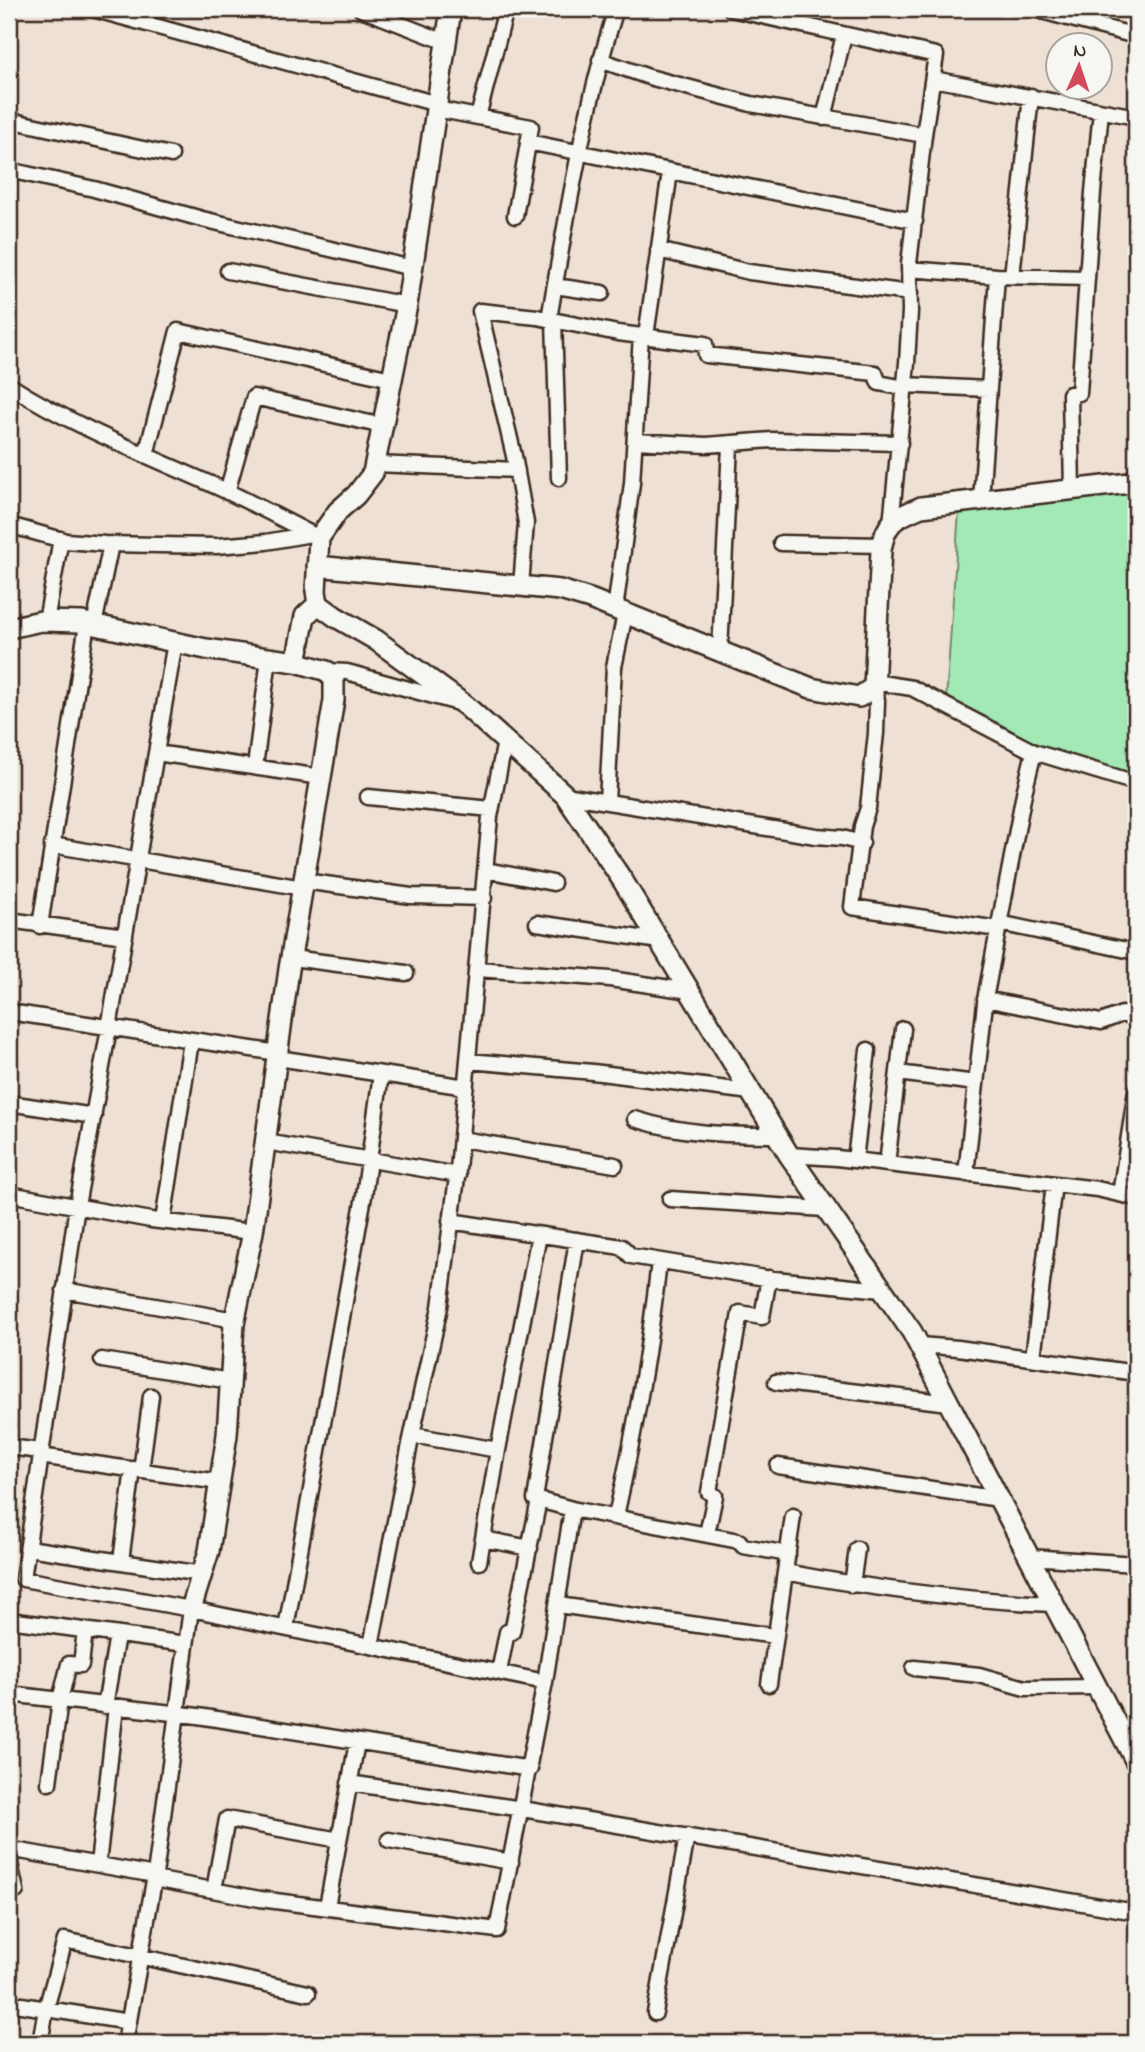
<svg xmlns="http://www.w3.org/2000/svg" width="1145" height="2052" viewBox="0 0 1145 2052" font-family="'Indie Flower',sans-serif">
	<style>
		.green { fill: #a3e9b5; stroke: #6f8a6a; stroke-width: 2 }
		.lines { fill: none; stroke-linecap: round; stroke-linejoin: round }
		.street-casing { stroke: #3b2a1e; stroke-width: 19 }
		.secondary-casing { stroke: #3b2a1e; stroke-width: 24 }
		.street { stroke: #f6f6f2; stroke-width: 14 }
		.secondary { stroke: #f6f6f2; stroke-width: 19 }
	</style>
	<rect width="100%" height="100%" fill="#eee0d4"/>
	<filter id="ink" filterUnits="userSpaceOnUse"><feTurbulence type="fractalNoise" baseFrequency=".0143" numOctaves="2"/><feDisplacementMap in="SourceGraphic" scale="14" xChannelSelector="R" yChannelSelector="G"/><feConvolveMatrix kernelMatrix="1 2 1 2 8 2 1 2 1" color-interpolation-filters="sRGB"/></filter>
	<g filter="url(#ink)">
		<path class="green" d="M1136 489V775L1030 743 946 701 959 511 1078 499Z"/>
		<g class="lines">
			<g class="street-casing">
				<path id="street" d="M93 9 437 104
					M361 9 446 42
					M731 9 936 55 924 135 909 264 910 311 907 363 891 524
					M1034 9 1136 36
					M9 11V9
					M600 60 649 77 751 104 924 135
					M933 79 1136 117
					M436 109 531 127 515 216
					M478 117 506 9
					M824 118 844 35
					M9 120 171 155
					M528 142 915 221
					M9 170 94 189 202 219 412 268
					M658 250 749 272 910 293
					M909 269 997 276 1087 278
					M228 271 407 305
					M1012 276 1031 96
					M555 286 602 293
					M549 319C567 214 584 110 616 9
					M554 320 559 478
					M646 336 670 172
					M9 385C73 426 144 454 213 485 249 501 284 520 319 538
					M905 385 988 389
					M635 441 706 445 772 440 900 443
					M146 455 178 331 391 379
					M375 464 517 470
					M1072 489 1070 394 1079 393 1093 192 1101 111
					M227 492 254 397 383 426
					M981 500 997 276
					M9 525 66 541 105 544 216 546 266 542 311 534
					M781 543 882 545
					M521 586 526 523 514 456 480 311 537 317 618 333 705 344 706 355 875 373 879 383 905 388
					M615 610 632 483 641 335
					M46 621 61 539
					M94 625 111 544
					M175 642 109 1028 77 1206 23 1579 191 1609 545 1682
					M720 652 730 445
					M327 671 347 672 455 702
					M874 682 912 688 1034 752 1136 783
					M874 687 877 700 876 733 868 808 862 826 852 907 998 929
					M156 753 321 777
					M255 767 269 658
					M565 795 816 836 842 838 862 843
					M368 797 491 809
					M607 802 614 667 625 614
					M52 845 303 888
					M486 870 553 883
					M304 881 411 896 484 898
					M9 920 125 936
					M537 923 660 941
					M999 923 1136 952
					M40 926 87 623
					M292 958 406 973
					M477 969 610 979 690 991
					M985 999 1101 1022 1122 1014 1136 1017
					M9 1012 278 1053
					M278 1058 466 1087
					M469 1061 593 1072 751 1092
					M898 1073 976 1083
					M9 1103 94 1116
					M635 1119C682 1134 728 1135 777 1135
					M461 1139 615 1165
					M266 1142 458 1175
					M789 1155 837 1158 1097 1189 1136 1198
					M855 1160 868 1050
					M887 1164 903 1029
					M966 1174 986 994 1024 793 1034 752
					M9 1194 151 1220 253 1232
					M1120 1194 1136 1091
					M670 1199 825 1209
					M163 1221 191 1041
					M450 1221 622 1247 631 1256 765 1278 882 1290
					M577 1240 535 1499 572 1509 739 1541 743 1546 788 1554
					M64 1290 235 1320
					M919 1345 958 1348 1136 1373
					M1033 1358 1054 1184
					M102 1360 230 1381
					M776 1382 949 1403
					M412 1435 498 1450
					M9 1447 40 1451
					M40 1456 219 1482
					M778 1466 999 1499
					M141 1471 151 1396
					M616 1516C635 1431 650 1347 659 1261
					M707 1534 715 1496 709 1492 740 1313 762 1317 769 1278
					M483 1539 530 1548
					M28 1548 202 1574
					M1029 1557 1136 1564
					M121 1561 133 1469
					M479 1562 498 1450 539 1235
					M785 1572C874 1589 962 1600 1053 1604
					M852 1585 857 1549
					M558 1605 775 1636
					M9 1620 186 1644
					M286 1628 364 1196 381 1074
					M371 1646 410 1444 440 1307 458 1170 490 817 505 741
					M914 1668 979 1675 1025 1688 1097 1687
					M499 1672 507 1632H512L539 1500
					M769 1684 793 1516
					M9 1694 198 1716 530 1769
					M105 1706 117 1635
					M49 1783 60 1700 69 1664 81 1665 85 1630
					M349 1783 522 1809 1136 1912
					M389 1840 511 1862
					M9 1849 155 1875
					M9 1859 16 1891 9 1893
					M98 1864 116 1707
					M154 1879 260 1899 497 1930 545 1682 572 1509
					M214 1890 227 1819 339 1840
					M327 1907 357 1742
					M9 2003 129 2022
					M655 2013 687 1836
					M40 2043 46 2009 65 1940 308 1993
					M125 2043 155 1875 191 1609"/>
			</g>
			<g class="secondary-casing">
				<path id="secondary" d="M451 9 407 305 373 473 356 495 338 511 319 538 316 591 318 604 336 617 376 640 466 706 565 795 623 881 789 1155 912 1332 1136 1762
					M317 566 560 590 590 599 811 688 859 697 874 687 881 550C886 521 895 518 921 507L1130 483 1136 478
					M9 628 41 621 82 622 206 649 296 662 327 671 334 680V700L289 969 253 1232 234 1324 227 1435 209 1551 191 1609
					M296 662 305 616 318 604"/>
			</g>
			<use href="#street" class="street"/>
			<use href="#secondary" class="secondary"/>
		</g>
	</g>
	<rect width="1145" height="2052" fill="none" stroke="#f6f6f2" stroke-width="35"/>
	<rect x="18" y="18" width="1110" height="2017" fill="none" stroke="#3b2a1e" stroke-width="2.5" filter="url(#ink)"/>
	<g transform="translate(1079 66) rotate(3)"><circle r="33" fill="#f6f6f2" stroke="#aba49d" stroke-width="2"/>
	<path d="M0-5L12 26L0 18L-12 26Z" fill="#d1495b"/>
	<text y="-10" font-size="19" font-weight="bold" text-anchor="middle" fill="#3b2a1e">N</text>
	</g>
</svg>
